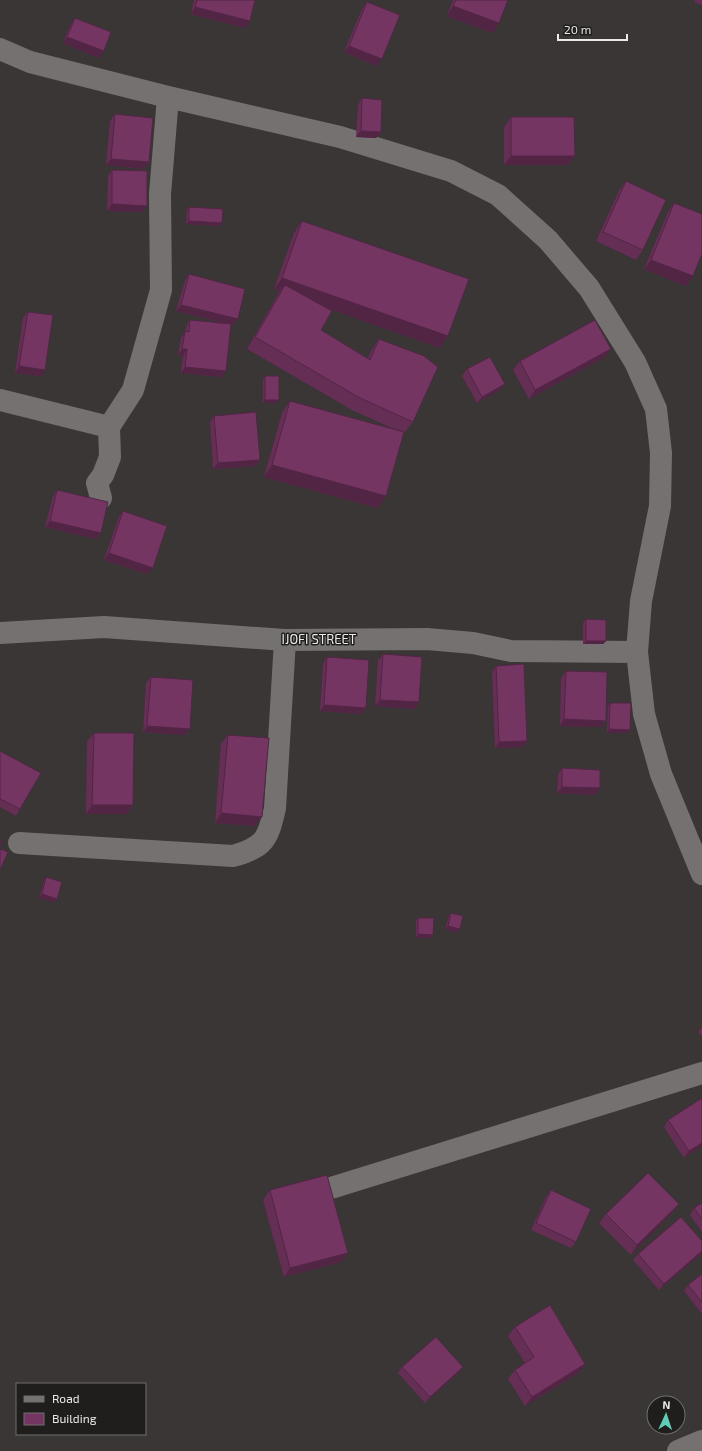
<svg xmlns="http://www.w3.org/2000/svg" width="702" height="1451" viewBox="0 0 702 1451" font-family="'Exo 2',sans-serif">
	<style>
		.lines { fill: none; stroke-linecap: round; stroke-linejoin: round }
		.minor { stroke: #757170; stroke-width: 22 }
		.wall { fill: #652e55 }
		.shaded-wall { fill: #522545 }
		.building { fill: #753563; stroke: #522545 }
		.labels { text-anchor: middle; stroke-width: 3; stroke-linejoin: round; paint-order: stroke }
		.street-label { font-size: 13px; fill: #ebe9e9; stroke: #1f1e1d }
	</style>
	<rect width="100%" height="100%" fill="#393635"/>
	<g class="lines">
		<path class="minor" d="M0 49 30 62 168 97 340 137 451 171 498 195 548 240 589 288 635 362 656 409 661 453 660 506 641 601 637 652 644 714 661 774 702 874
			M0 400 109 427
			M101 498 97 483 103 475 110 457 109 427 133 390 161 290 160 194 168 97
			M0 633 104 627 285 640 427 639 473 643 511 651 637 652
			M19 843 233 856C265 847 268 839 275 808L285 640
			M331 1188 702 1073
			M678 1451 702 1441"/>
	</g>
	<path class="wall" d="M194 0H255L246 28 191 14Z
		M453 0H508L499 23 493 33 447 16Z
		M695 0H702V5L694 2Z
		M367 2 377 66 344 52 362 9Z
		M75 18 99 58 63 43 71 24Z
		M362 98 381 132 376 138 356 137 358 105Z
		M115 114 149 162 144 169 106 165 110 121Z
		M511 117 568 165H504V127Z
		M112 170 142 212 107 211 108 176Z
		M626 181 643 250 636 260 596 241 619 191Z
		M674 203 686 286 644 269 668 212Z
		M189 207 222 223 220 226 186 224 187 210Z
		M302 221 448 336 440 348 325 307 321 330 368 358 371 351 379 339 413 422 404 433 386 496 378 508 264 477 282 413 290 401 396 430 352 410 247 349 277 296 280 291 274 289 294 233Z
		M189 274 233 325H231L226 371 222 377 181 373 183 356 178 355 181 338 185 332 186 327 190 320 228 324 176 311 185 281Z
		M28 312 45 370 41 376 15 373 23 318Z
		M611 349 604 358 529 399 513 370 520 361Z
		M467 369 500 390 477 403 462 376Z
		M265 376 276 403H263V380Z
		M214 416 260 460 256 466 213 469 210 422Z
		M57 490 96 539 45 527 53 496Z
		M123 511 148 574 104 560 119 517Z
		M586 619 606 641 603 644H583V623Z
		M383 654 419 702 415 709 375 706 378 661Z
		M327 657 362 714 320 711 323 664Z
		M496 666 527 741 523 747 495 748 492 672Z
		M566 671 606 721 601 727 560 726 561 678Z
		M151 677 190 729 185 735 143 732 146 683Z
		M610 703 630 730 628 733H607L608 706Z
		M94 733 133 805 127 814H86L87 742Z
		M228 735 255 826 215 823 221 744Z
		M0 751 20 809 16 816 0 807Z
		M562 768 595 795 557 793 558 775Z
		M46 877 57 899 54 902 39 898 44 881Z
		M451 913 460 929 457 933 445 929 449 916Z
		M418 918 431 938H416V921Z
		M702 1027V1036L698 1032Z
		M668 1120 702 1146 684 1158 664 1127Z
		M270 1190 348 1253 341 1262 284 1277 263 1200Z
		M551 1190 576 1242 571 1248 531 1230 546 1197Z
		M702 1203V1232L690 1215 694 1208Z
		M679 1204 672 1213 631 1255 599 1223 606 1214Z
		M702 1241V1253L659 1290 633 1260 638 1254Z
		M702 1274V1314L684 1291 688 1285Z
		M515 1327 585 1364 579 1373 525 1406 508 1379 515 1370 525 1363 508 1336Z
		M402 1367H463L458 1373 425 1403 398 1373Z"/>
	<path class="shaded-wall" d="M453 6 499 23 493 33 447 16Z
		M195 7 250 21 246 28 191 14Z
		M67 37 104 51 99 58 63 43Z
		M349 46 382 59 377 66 344 52Z
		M361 131 381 132 376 138 356 137Z
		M511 156H575L568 165H504Z
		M111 159 149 162 144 169 106 165Z
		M112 204 147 206 142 212 107 211Z
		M189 221 222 223 220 226 186 224Z
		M651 260 693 276 686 286 644 269Z
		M282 278 448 336 440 348 281 292 285 285 280 291 274 289Z
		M181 305 238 319 233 325 176 311Z
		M182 349H187L183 356 178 355Z
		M611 349 604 358 529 399 535 390Z
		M19 366 45 370 41 376 15 373Z
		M185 367 226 371 222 377 181 373Z
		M505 384 500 390 477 403 482 397Z
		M265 400H279L276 403H263Z
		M260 460 256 466 213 469 218 463Z
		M272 465 386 496 378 508 264 477Z
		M50 521 101 533 96 539 45 527Z
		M109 553 153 568 148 574 104 560Z
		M586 641H606L603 644H583Z
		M380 700 419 702 415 709 375 706Z
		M324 705 366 708 362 714 320 711Z
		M564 719 606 721 601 727 560 726Z
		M147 726 190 729 185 735 143 732Z
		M609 729 630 730 628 733H607Z
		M527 741 523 747 495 748 499 742Z
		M562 787 600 788 595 795 557 793Z
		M92 805H133L127 814H86Z
		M221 813 262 817 255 826 215 823Z
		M42 894 57 899 54 902 39 898Z
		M448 926 460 929 457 933 445 929Z
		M418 934 433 935 431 938H416Z
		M702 1143V1146L684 1158 689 1151Z
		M679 1204 672 1213 631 1255 637 1245Z
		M702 1251V1253L659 1290 664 1284Z
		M348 1253 341 1262 284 1277 290 1268Z
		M585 1364 579 1373 525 1406 532 1397Z
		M463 1367 458 1373 425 1403 430 1397Z"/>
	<path class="building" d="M197 0H255L250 21 195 7Z
		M456 0H508L499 23 453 6Z
		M367 2 400 15 382 59 349 46Z
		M75 18 111 32 104 51 67 37Z
		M362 98 382 100 381 132 361 131Z
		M115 114 153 118 149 162 111 159Z
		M511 117H574L575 156H511Z
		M112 170 147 171V206L112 204Z
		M626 181 666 200 643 250 603 232Z
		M674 203 702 214V254L693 276 651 260Z
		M189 207 223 209 222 223 189 221Z
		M302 221 469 279 448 336 282 278Z
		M189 274 245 289 238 319 181 305Z
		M285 285 332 311 321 330 370 360 379 339 424 356 438 367 413 422 360 398 255 337Z
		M28 312 53 315 45 370 19 366Z
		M190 320 231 324 226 371 185 367 187 349H182L185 331 189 332Z
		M595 320 611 349 535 390 520 361Z
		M490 357 505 384 482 397 467 369Z
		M265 376H279V400H265Z
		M290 401 404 432 386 496 272 465Z
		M256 412 260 460 218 463 214 416Z
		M57 490 108 502 101 533 50 521Z
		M123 511 167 526 153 568 109 553Z
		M586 619 606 620V641H586Z
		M383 654 422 657 419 702 380 700Z
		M327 657 369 660 366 708 324 705Z
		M524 664 527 741 499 742 496 666Z
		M566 671 607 672 606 721 564 719Z
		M151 677 193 680 190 729 147 726Z
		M610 703H631L630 730 609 729Z
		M94 733H134L133 805H92Z
		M228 735 269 738 262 817 221 813Z
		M0 751 41 773 20 809 0 799Z
		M562 768 600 770V788L562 787Z
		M0 841H2L0 847Z
		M0 849 8 852 0 870Z
		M46 877 62 882 57 899 42 894Z
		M451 913 463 916 460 929 448 926Z
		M418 918H434L433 935 418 934Z
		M702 1098V1143L689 1151 668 1120Z
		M648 1173 679 1204 637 1245 606 1214Z
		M327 1175 348 1253 290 1268 270 1190Z
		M551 1190 591 1209 576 1242 536 1223Z
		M702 1203V1219L694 1208Z
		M681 1217 702 1241V1251L664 1284 638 1254Z
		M702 1274V1302L688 1285Z
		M550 1305 585 1364 532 1397 515 1370 534 1357 515 1327Z
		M436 1337 463 1367 430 1397 402 1367Z"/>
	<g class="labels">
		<g class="street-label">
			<text x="319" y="644">IJOFI STREET</text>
		</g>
	</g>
	<rect x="16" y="1383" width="130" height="52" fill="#1f1e1d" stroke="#716f6f"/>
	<rect x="24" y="1396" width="20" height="6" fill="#757170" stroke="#716f6f"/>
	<text x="52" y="1403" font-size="12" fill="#ebe9e9">Road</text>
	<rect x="24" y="1413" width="20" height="12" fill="#753563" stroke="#716f6f"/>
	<text x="52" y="1423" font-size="12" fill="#ebe9e9">Building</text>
	<g transform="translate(666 1415) rotate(3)"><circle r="19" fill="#1f1e1d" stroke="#716f6f"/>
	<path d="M0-3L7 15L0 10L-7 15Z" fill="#5eceb7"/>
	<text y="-6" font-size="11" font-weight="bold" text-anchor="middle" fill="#ebe9e9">N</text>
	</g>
	<path d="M558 34v6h69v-6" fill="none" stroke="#ebe9e9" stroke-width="2"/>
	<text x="564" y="34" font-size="12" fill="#ebe9e9" stroke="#1f1e1d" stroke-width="3" paint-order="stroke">20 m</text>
</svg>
